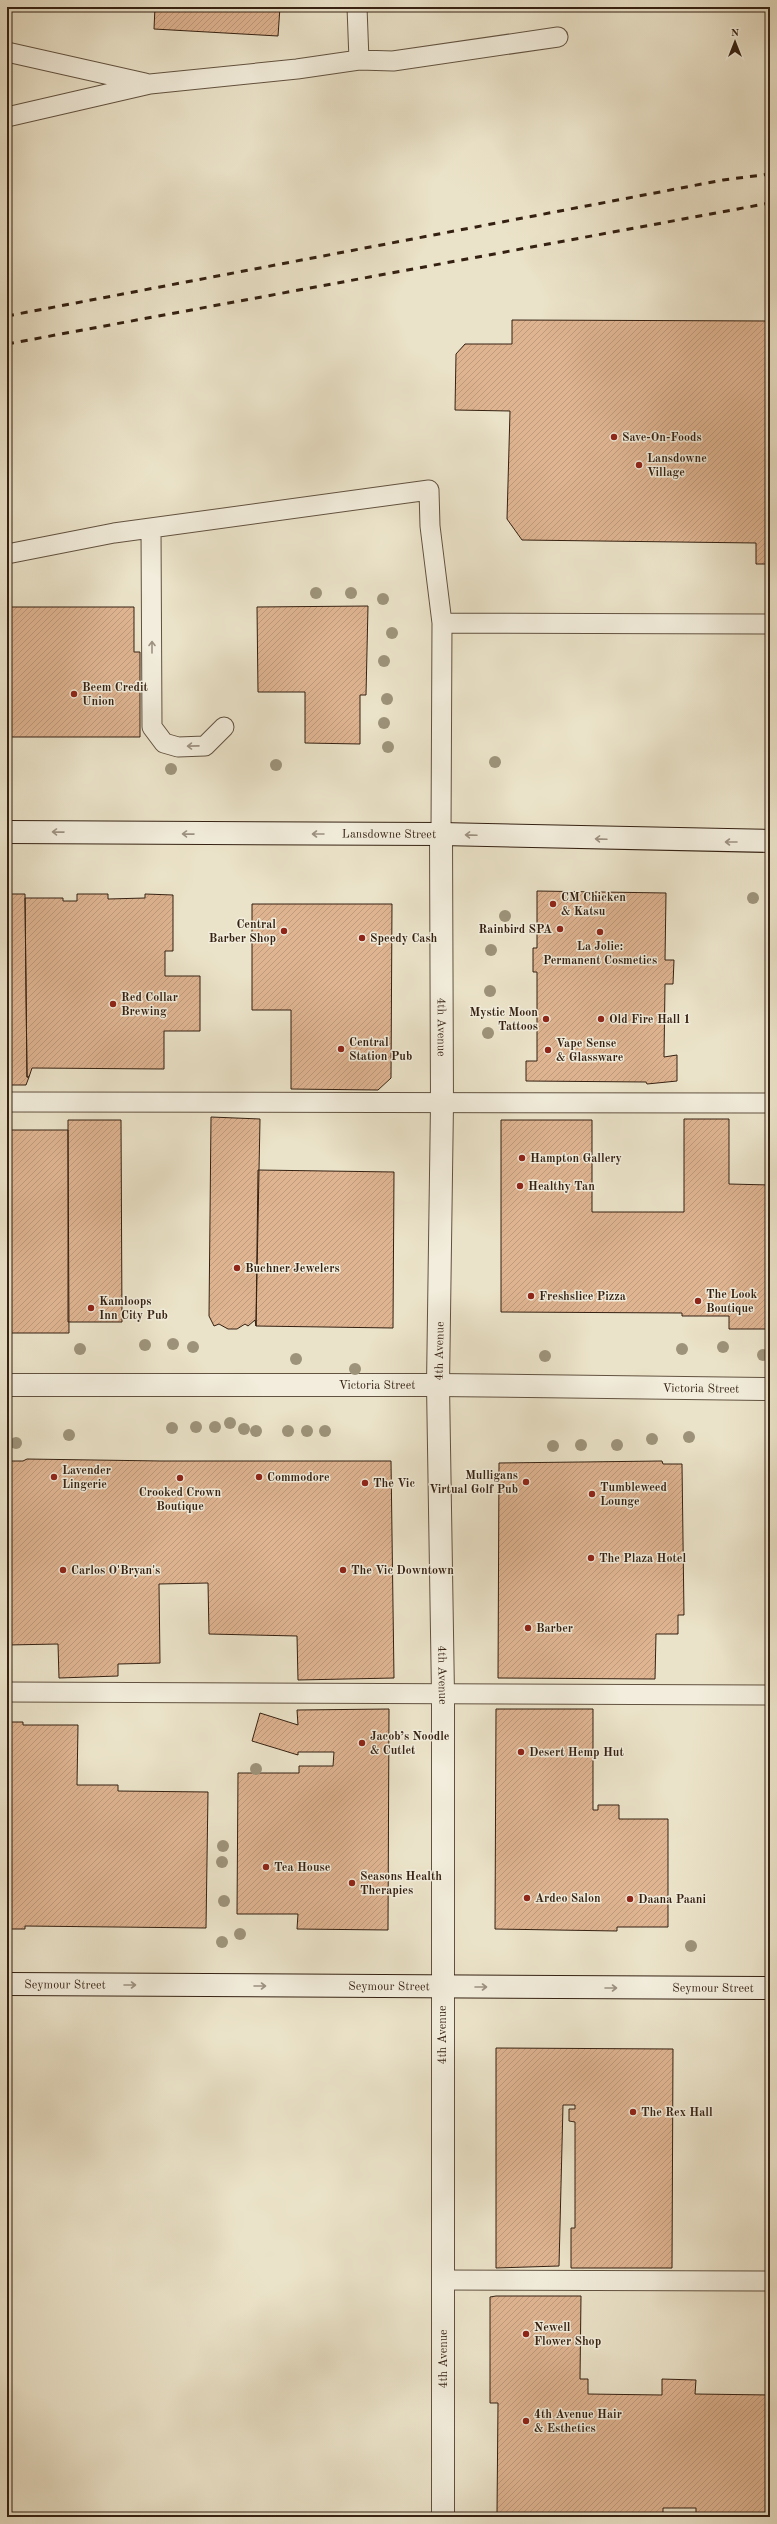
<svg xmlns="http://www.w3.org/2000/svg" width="777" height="2524" viewBox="0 0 777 2524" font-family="'Old Standard TT',serif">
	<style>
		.building { fill: url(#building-hatch); stroke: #352112 }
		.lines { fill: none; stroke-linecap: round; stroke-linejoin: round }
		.service-casing { stroke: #625240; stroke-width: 21 }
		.tertiary-casing { stroke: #625240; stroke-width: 24 }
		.secondary-casing { stroke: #352112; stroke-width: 24 }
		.service { stroke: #f2eddc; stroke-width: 19 }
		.tertiary { stroke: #f2eddc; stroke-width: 22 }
		.secondary { stroke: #f2eddc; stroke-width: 22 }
		.rail { stroke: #352112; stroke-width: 3; stroke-dasharray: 7 7; stroke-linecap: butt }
		.tree { fill: #9d937a }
		.oneway { stroke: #9d9181 }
		.poi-dot { fill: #8f2418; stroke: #f2eddc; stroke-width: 1.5 }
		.labels { text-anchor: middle; stroke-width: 3; stroke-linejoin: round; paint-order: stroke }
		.poi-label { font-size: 12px; font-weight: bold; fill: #352112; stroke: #f2eddc; text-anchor: start }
		.street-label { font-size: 12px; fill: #352112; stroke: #f2eddc }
	</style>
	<defs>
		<pattern id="building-hatch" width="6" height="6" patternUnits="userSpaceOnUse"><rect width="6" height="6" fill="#deb491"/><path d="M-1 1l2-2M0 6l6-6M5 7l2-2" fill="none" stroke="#bf9a7c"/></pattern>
	</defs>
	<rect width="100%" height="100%" fill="#ebe3c9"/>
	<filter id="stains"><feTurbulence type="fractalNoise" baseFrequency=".005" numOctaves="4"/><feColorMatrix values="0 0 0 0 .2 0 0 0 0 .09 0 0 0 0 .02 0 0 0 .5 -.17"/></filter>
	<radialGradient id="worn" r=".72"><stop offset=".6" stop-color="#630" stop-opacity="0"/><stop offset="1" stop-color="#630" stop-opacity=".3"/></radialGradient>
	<path class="building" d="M155 7H280L278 36 154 29Z
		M512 320 770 321V564H756V543L522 540 507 519 510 411 455 410 456 354 465 344H512Z
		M368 606 366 695H360V744L305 743V692H258L257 607Z
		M7 607H134V652H140V737H7Z
		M537 891 666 893 665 960H674L673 984H665L664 1057 677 1055V1081L647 1084 646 1082 526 1081V1061H537V972H533V948H537Z
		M7 894H25L27 1077H29L26 1085H7Z
		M77 894H108V899L145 898V894L173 895V951H165V976H200V1031H164V1069L32 1068 29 1077H27L25 898H63V901H77Z
		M252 904H392L391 1078 378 1090 291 1089V1010H252Z
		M211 1117 260 1119 256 1326 255 1320 248 1326 245 1324 237 1329H228L219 1324 214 1326 209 1316Z
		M684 1119H729V1184L770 1185V1329H729V1316H682V1313L501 1312V1120H592V1212H684Z
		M68 1120H121L122 1322H68Z
		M7 1130H68L69 1333H7Z
		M258 1170 394 1172 393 1328 256 1326Z
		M27 1459 161 1461H391L394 1678 298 1680 297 1636 209 1634 208 1583 159 1584 160 1663 118 1664V1676L59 1678 58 1644 7 1645V1461H23Z
		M662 1461 663 1464H682L684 1615H678V1634H656L655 1679 498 1678 499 1463Z
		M389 1709 388 1930 297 1929 298 1914H237L238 1773H299V1766H333L334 1752H298V1755L252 1741 260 1713 298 1725 297 1710Z
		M496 1709H593V1810H598V1805H619V1819H668V1927H617V1931L495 1929Z
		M7 1722H23V1725H78L77 1785H118V1791L208 1792 206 1928 25 1926V1929H7Z
		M496 2048 673 2049 672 2268H571V2228H575V2122L569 2121V2109H575V2105H563L559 2266 496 2268Z
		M496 2296H581L580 2379H588V2394L662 2395V2379L696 2380 695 2394 770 2395 769 2516H696V2508H663V2514L497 2513 498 2403H490V2297Z"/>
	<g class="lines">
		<g class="service-casing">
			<path id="service" d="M7 52 145 83
				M359 60 393 61 558 37
				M7 117 150 84 297 69 359 60 357 7
				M151 528 152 727 164 743 178 747 205 746 224 727
				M7 554 114 533 429 490 430 526 442 623 441 834
				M442 623 770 624
				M7 1102 770 1103
				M7 1692 770 1695
				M442 2280 770 2281"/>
		</g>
		<g class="tertiary-casing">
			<g id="tertiary">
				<path id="s1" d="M441 834 442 1104 438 1385 443 1694V2517"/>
				<path id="s2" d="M7 1385H438L770 1389"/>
			</g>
		</g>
		<g class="secondary-casing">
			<g id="secondary">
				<path id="s3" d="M7 832 441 834 770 841"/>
				<path id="s4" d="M7 1984 770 1988"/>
			</g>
		</g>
		<use href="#service" class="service"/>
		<use href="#tertiary" class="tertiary"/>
		<use href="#secondary" class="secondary"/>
		<path class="rail" d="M7 316 723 180 770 174
			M7 344 770 203"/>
	</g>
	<g class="tree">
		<circle cx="316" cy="593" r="6"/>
		<circle cx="351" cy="593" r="6"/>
		<circle cx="383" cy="599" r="6"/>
		<circle cx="392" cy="633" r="6"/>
		<circle cx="384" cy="661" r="6"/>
		<circle cx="387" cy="699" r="6"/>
		<circle cx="384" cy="723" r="6"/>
		<circle cx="388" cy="747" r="6"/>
		<circle cx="495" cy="762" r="6"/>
		<circle cx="276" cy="765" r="6"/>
		<circle cx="171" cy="769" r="6"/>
		<circle cx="753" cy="898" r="6"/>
		<circle cx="505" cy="916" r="6"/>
		<circle cx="491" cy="950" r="6"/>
		<circle cx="490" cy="991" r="6"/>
		<circle cx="488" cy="1033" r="6"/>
		<circle cx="173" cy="1344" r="6"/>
		<circle cx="145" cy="1345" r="6"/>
		<circle cx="193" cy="1347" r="6"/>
		<circle cx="723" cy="1347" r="6"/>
		<circle cx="80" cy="1349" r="6"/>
		<circle cx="682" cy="1349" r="6"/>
		<circle cx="763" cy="1355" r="6"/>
		<circle cx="545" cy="1356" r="6"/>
		<circle cx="296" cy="1359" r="6"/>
		<circle cx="355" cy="1369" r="6"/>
		<circle cx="230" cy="1423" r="6"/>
		<circle cx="196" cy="1427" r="6"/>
		<circle cx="215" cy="1427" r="6"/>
		<circle cx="172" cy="1428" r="6"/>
		<circle cx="244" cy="1429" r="6"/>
		<circle cx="256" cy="1431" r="6"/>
		<circle cx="288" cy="1431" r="6"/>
		<circle cx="307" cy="1431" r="6"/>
		<circle cx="325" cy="1431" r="6"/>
		<circle cx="69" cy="1435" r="6"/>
		<circle cx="689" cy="1437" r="6"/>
		<circle cx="652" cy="1439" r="6"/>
		<circle cx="16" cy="1443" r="6"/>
		<circle cx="581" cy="1445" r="6"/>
		<circle cx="617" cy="1445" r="6"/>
		<circle cx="553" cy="1446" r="6"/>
		<circle cx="256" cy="1769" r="6"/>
		<circle cx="223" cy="1846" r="6"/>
		<circle cx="222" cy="1862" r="6"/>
		<circle cx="224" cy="1901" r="6"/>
		<circle cx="240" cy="1934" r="6"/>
		<circle cx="222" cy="1942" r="6"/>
		<circle cx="691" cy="1946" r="6"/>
	</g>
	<defs><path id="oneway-shaft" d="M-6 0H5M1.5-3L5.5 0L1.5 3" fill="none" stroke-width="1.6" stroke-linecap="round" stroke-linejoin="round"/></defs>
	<g class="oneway">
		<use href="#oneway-shaft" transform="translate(152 647) rotate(-90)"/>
		<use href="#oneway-shaft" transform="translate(193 746) rotate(179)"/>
		<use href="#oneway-shaft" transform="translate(58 832) rotate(-179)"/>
		<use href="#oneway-shaft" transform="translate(188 834) rotate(-179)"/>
		<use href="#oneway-shaft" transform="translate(318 834) rotate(180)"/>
		<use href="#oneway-shaft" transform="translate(471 835) rotate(-178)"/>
		<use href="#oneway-shaft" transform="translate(601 839) rotate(-178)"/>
		<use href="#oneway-shaft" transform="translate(731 842) rotate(180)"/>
		<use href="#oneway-shaft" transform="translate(130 1985)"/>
		<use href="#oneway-shaft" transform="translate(260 1986)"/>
		<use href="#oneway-shaft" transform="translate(481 1987)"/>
		<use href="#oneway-shaft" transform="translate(611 1988)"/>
	</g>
	<g class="poi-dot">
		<circle cx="614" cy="437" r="4"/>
		<circle cx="639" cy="465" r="4"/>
		<circle cx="74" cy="694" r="4"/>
		<circle cx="553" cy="904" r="4"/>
		<circle cx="560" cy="929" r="4"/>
		<circle cx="284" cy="931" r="4"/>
		<circle cx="600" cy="932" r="4"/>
		<circle cx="362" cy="938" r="4"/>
		<circle cx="113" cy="1004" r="4"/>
		<circle cx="546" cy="1019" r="4"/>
		<circle cx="601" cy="1019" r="4"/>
		<circle cx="341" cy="1049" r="4"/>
		<circle cx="548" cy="1050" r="4"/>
		<circle cx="522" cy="1158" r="4"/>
		<circle cx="520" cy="1186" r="4"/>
		<circle cx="237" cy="1268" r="4"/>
		<circle cx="531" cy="1296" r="4"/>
		<circle cx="698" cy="1301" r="4"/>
		<circle cx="91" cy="1308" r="4"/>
		<circle cx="54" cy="1477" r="4"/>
		<circle cx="259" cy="1477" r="4"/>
		<circle cx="180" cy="1478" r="4"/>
		<circle cx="526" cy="1482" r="4"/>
		<circle cx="365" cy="1483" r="4"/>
		<circle cx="592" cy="1494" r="4"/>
		<circle cx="591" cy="1558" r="4"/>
		<circle cx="63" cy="1570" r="4"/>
		<circle cx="343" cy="1570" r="4"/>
		<circle cx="528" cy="1628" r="4"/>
		<circle cx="362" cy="1743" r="4"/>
		<circle cx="521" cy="1752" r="4"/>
		<circle cx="266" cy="1867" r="4"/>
		<circle cx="352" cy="1883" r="4"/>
		<circle cx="527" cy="1898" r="4"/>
		<circle cx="630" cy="1899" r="4"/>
		<circle cx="633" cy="2112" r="4"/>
		<circle cx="526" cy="2334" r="4"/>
		<circle cx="526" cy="2421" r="4"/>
	</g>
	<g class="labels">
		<g class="poi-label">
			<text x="622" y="441">Save-On-Foods</text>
			<text x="647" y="462">Lansdowne<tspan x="647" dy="14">Village</tspan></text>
			<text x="82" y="691">Beem Credit<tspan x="82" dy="14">Union</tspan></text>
			<text x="561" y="901">CM Chicken<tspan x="561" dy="14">&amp; Katsu</tspan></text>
			<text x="276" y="928" text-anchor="end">Central<tspan x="276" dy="14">Barber Shop</tspan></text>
			<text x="552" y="933" text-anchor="end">Rainbird SPA</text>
			<text x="370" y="942">Speedy Cash</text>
			<text x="600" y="950" text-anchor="middle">La Jolie:<tspan x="600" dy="14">Permanent Cosmetics</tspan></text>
			<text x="121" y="1001">Red Collar<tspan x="121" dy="14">Brewing</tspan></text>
			<text x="538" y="1016" text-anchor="end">Mystic Moon<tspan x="538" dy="14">Tattoos</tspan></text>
			<text x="609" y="1023">Old Fire Hall 1</text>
			<text x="349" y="1046">Central<tspan x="349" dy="14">Station Pub</tspan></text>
			<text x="556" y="1047">Vape Sense<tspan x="556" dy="14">&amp; Glassware</tspan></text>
			<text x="530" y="1162">Hampton Gallery</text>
			<text x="528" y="1190">Healthy Tan</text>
			<text x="245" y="1272">Buchner Jewelers</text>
			<text x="706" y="1298">The Look<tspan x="706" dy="14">Boutique</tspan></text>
			<text x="539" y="1300">Freshslice Pizza</text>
			<text x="99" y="1305">Kamloops<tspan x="99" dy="14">Inn City Pub</tspan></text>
			<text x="62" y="1474">Lavender<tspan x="62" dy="14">Lingerie</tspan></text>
			<text x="518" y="1479" text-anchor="end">Mulligans<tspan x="518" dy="14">Virtual Golf Pub</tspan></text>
			<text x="267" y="1481">Commodore</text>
			<text x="373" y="1487">The Vic</text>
			<text x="600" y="1491">Tumbleweed<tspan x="600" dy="14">Lounge</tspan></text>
			<text x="180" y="1496" text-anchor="middle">Crooked Crown<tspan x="180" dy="14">Boutique</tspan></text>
			<text x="599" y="1562">The Plaza Hotel</text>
			<text x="71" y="1574">Carlos O'Bryan's</text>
			<text x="351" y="1574">The Vic Downtown</text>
			<text x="536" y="1632">Barber</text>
			<text x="370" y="1740">Jacob’s Noodle<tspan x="370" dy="14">&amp; Cutlet</tspan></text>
			<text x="529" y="1756">Desert Hemp Hut</text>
			<text x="274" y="1871">Tea House</text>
			<text x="360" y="1880">Seasons Health<tspan x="360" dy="14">Therapies</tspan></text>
			<text x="535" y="1902">Ardeo Salon</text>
			<text x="638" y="1903">Daana Paani</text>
			<text x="641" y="2116">The Rex Hall</text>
			<text x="534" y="2331">Newell<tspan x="534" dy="14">Flower Shop</tspan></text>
			<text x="534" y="2418">4th Avenue Hair<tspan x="534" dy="14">&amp; Esthetics</tspan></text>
		</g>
		<g class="street-label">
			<text dy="4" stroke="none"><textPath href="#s3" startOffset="382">Lansdowne Street</textPath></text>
			<text dy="4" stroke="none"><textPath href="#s1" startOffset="193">4th Avenue</textPath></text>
			<text transform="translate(439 1351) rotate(-89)" y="4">4th Avenue</text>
			<text dy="4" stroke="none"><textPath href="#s2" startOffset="370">Victoria Street</textPath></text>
			<text dy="4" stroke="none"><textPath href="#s2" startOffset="694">Victoria Street</textPath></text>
			<text dy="4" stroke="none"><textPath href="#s1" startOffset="841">4th Avenue</textPath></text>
			<text dy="4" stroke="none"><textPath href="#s4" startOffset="58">Seymour Street</textPath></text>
			<text dy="4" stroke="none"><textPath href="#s4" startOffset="382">Seymour Street</textPath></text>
			<text dy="4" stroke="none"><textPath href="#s4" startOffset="706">Seymour Street</textPath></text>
			<text transform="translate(442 2035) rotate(-90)" y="4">4th Avenue</text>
			<text transform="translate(443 2359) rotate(-90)" y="4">4th Avenue</text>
		</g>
	</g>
	<rect width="777" height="2524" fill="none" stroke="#ebe3c9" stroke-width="24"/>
	<rect x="8" y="8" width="761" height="2508" fill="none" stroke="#352112" stroke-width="2"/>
	<rect x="12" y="12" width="753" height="2500" fill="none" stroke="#352112"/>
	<g transform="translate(735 42)" stroke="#f2eddc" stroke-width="3" paint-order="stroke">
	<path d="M0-3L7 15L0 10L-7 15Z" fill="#352112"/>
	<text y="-6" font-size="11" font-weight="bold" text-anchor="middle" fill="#352112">N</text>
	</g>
	<rect width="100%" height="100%" filter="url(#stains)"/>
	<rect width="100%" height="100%" fill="url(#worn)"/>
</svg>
